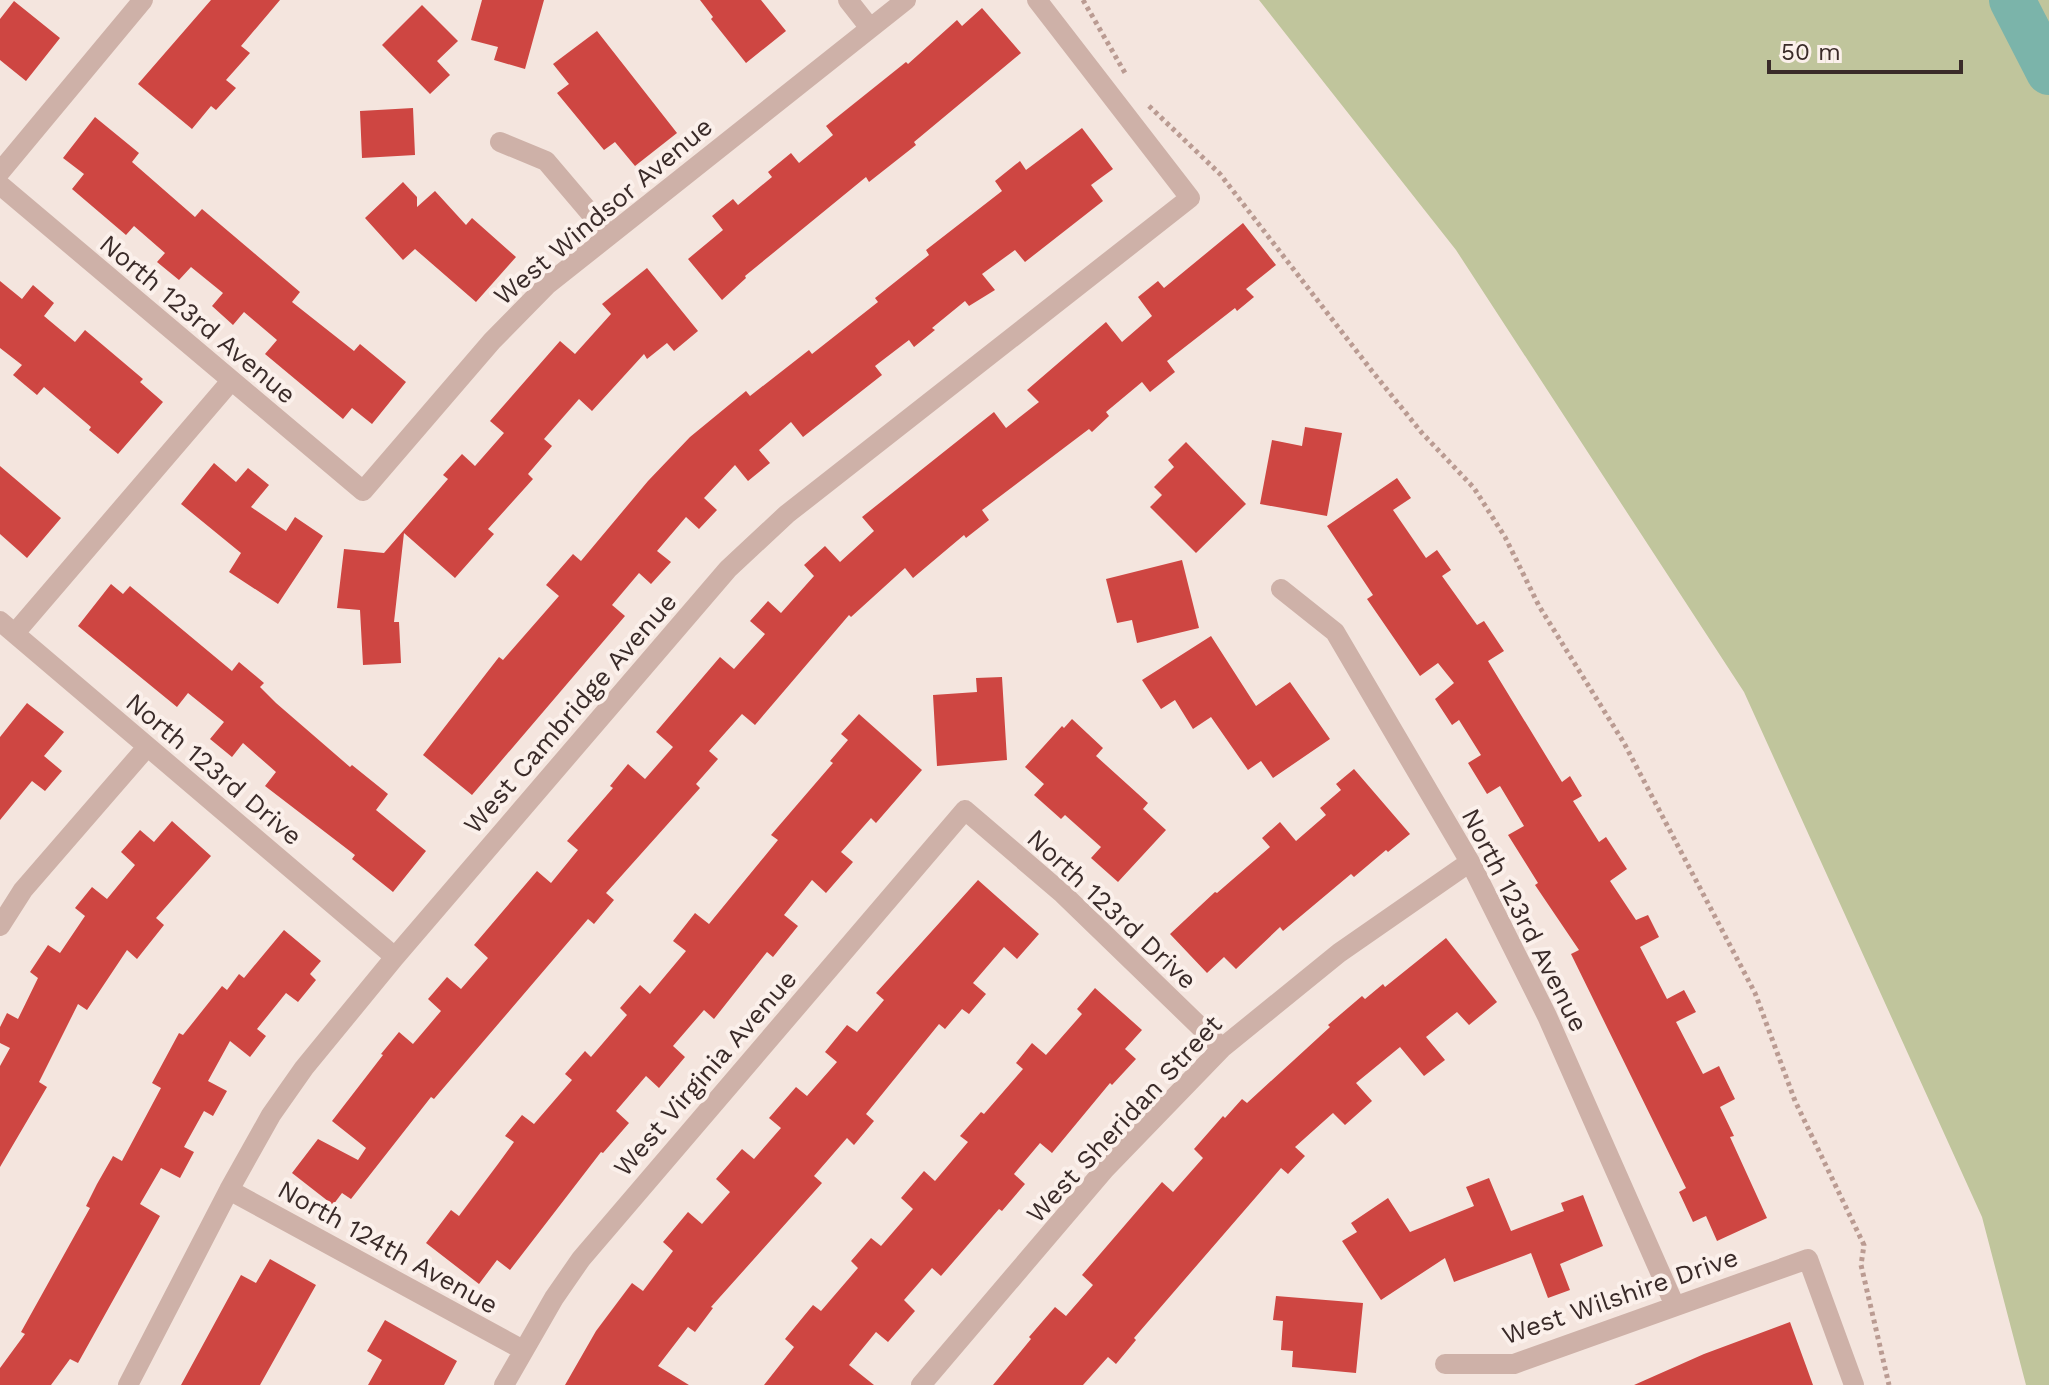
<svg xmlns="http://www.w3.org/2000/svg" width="2049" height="1385" viewBox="0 0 2049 1385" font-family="'Work Sans',sans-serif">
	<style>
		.green { fill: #c0c59c }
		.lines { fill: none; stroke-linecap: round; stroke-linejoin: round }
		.river { stroke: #7bb4aa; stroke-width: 46 }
		.building { fill: #ce4642 }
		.path { stroke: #ba9b92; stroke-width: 5; stroke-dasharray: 4 4; stroke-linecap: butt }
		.minor { stroke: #ceb1a8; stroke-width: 20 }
		.labels { text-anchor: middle; stroke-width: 8; stroke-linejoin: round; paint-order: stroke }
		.street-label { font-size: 26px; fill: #3a2b29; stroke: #fbf0eb }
	</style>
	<rect width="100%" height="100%" fill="#f4e5de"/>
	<path class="green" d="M1259 0H2049V1385H2026L1982 1217 1744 692 1456 250Z"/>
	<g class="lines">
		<path class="river" d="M2012 0 2049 72"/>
	</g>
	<path class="building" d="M211 0H280L241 46 250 53 226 80 236 88 216 110 211 106 192 129 138 84Z
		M482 0H544L525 69 494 60 498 47 471 40Z
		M700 0H761L786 31 746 63 711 19 713 17Z
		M14 1 60 38 26 81 0 60V19Z
		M422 5 458 41 437 61 450 75 430 94 382 45Z
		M982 8 1021 53 914 142 916 145 869 182 866 177 745 276 746 278 722 300 688 259 723 230 712 216 733 199 738 205 772 177 768 172 791 153 799 163 833 135 826 126 906 62 908 64 957 20 962 26Z
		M597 31 677 133 635 166 615 142 604 150 557 93 569 84 553 64Z
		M413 108 415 155 362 158 360 111Z
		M95 117 139 153 132 162 195 217 202 209 300 292 292 302 354 351 360 344 406 382 372 424 352 408 343 419 265 354 277 340 244 312 233 325 212 306 223 293 191 267 179 280 157 262 165 253 134 226 126 235 72 189 84 174 63 158Z
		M1082 128 1113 169 1091 185 1103 201 1025 262 1015 250 982 274 995 290 969 306 965 301 932 328 935 330 914 347 909 340 875 366 882 375 803 437 791 422 759 450 770 463 748 481 735 465 704 498 717 510 699 529 686 517 657 551 671 562 651 584 639 573 612 605 625 616 472 795 423 755 499 657 503 660 559 596 546 585 573 554 581 561 648 481 690 437 746 391 750 396 809 350 812 354 878 302 875 298 929 255 926 250 1002 191 995 181 1020 161 1026 170Z
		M403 182 417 197V207L435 191 466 225 472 218 516 257 476 302 415 249 403 260 365 218Z
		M1243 223 1276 265 1246 289 1254 297 1237 311 1235 308 1167 361 1175 372 1150 392 1142 382 1106 412 1109 416 1092 432 1089 429 982 510 989 520 966 538 964 535 913 578 905 568 851 617 849 615 755 725 742 714 709 751 718 759 696 784 700 788 606 893 614 900 594 924 588 919 434 1099 431 1097 351 1199 342 1193 333 1205 292 1173 318 1139 358 1160 366 1148 332 1121 383 1055 381 1054 399 1032 413 1044 441 1011 428 999 447 977 461 989 488 958 474 945 537 871 551 883 578 850 567 841 613 788 610 786 628 764 645 779 673 747 656 732 720 657 734 669 765 634 750 621 768 601 781 613 814 576 804 565 825 546 840 562 874 531 862 517 994 412 1006 428 1039 402 1027 390 1106 322 1122 342 1152 316 1138 297 1158 281 1164 288Z
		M647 268 698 331 674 351 667 343 647 359 644 354 592 411 579 399 544 439 552 446 528 474 533 479 488 529 494 534 455 578 404 533 394 622H399L401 663 363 665 360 610 337 608 344 549 384 553 448 479 443 475 462 454 475 466 504 433 490 421 560 341 575 354 611 314 602 304Z
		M0 281 22 299 33 285 54 303 44 316 75 342 85 330 143 379 140 382 163 402 118 454 89 430 91 427 44 387 37 395 13 375 22 365 0 348Z
		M1305 427 1342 433 1327 516 1260 504 1272 440 1302 446Z
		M1186 442 1246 504 1196 553 1150 507 1162 495 1154 487 1174 467 1168 460Z
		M214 463 236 482 248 468 269 485 251 507 286 531 295 517 323 536 278 604 229 572 241 553 181 504Z
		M0 466 61 518 27 558 0 534Z
		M1397 478 1411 498 1393 510 1426 558 1437 550 1451 570 1442 576 1477 625 1484 621 1504 651 1488 661 1562 782 1570 776 1582 796 1573 801 1599 842 1606 837 1627 869 1610 881 1636 920 1648 915 1659 937 1640 947 1667 999 1684 990 1696 1012 1676 1022 1703 1074 1719 1066 1735 1099 1720 1107 1734 1136 1730 1137 1767 1218 1717 1241 1706 1216 1693 1222 1679 1192 1686 1188 1571 954 1579 950 1535 885 1538 883 1508 835 1524 826 1500 786 1487 794 1468 763 1481 755 1459 720 1452 725 1435 699 1454 683 1438 663 1420 676 1367 599 1373 595 1327 526Z
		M1182 560 1199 628 1137 643 1132 620 1117 623 1106 579Z
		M111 584 123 594 130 586 232 671 239 662 264 683 260 687 276 703 350 767 352 765 388 794 376 810 426 851 393 892 352 859 355 855 265 786 276 772 243 743 232 757 210 739 224 722 188 693 177 707 78 626Z
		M1211 636 1256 706 1290 682 1330 739 1273 778 1261 761 1248 770 1211 717 1193 729 1175 700 1161 709 1142 680Z
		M1002 677 1007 760 937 766 933 695 977 692 976 678Z
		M27 703 64 732 44 756 62 771 45 791 32 781 0 820V737Z
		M859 714 922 770 876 823 871 818 841 852 853 862 826 893 812 880 784 915 798 926 773 957 767 952 714 1019 704 1010 673 1046 685 1057 659 1088 646 1076 616 1111 629 1123 603 1153 601 1152 510 1270 497 1260 479 1284 426 1243 451 1210 459 1216 498 1164 514 1142 505 1136 522 1115 534 1124 572 1080 565 1074 585 1051 591 1057 627 1015 620 1008 640 985 650 994 686 951 673 941 695 913 709 924 778 840 771 835 833 763 830 761 848 740 841 734Z
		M1072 719 1103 748 1096 756 1148 803 1143 809 1166 830 1118 882 1091 858 1101 847 1065 815 1061 819 1034 795 1044 784 1025 767 1062 726 1064 728Z
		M1354 769 1410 834 1388 852 1386 850 1354 877 1351 874 1283 931 1280 927 1236 969 1224 957 1207 973 1170 934 1215 892 1217 893 1270 847 1262 838 1280 822 1296 841 1326 815 1320 808 1341 790 1336 784Z
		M172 821 211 856 156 918 164 925 137 959 127 950 87 1010 78 1004 39 1082 47 1087 0 1167V1066L10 1048 0 1043V1027L7 1013 18 1019 38 978 30 972 48 945 60 953 85 916 75 908 92 887 107 899 135 865 121 852 140 830 154 842Z
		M978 880 1039 934 1017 959 1004 947 973 983 986 994 969 1014 962 1009 945 1029 939 1024 866 1114 874 1121 854 1145 847 1138 814 1176 822 1183 711 1307 713 1308 695 1332 688 1327 658 1366 689 1385H565L596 1331 632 1283 643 1291 673 1251 663 1242 688 1212 702 1224 730 1192 716 1179 742 1149 754 1159 781 1128 769 1118 796 1087 807 1096 837 1062 825 1052 847 1025 857 1032 884 1000 876 993Z
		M284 930 321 961 310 974 316 980 298 1002 286 993 257 1029 266 1036 250 1057 230 1041 208 1081 227 1091 213 1116 204 1111 184 1147 194 1152 180 1178 161 1168 140 1204 160 1216 78 1363 70 1359 51 1385H0V1368L25 1334 21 1332 90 1208 86 1206 97 1184 113 1156 122 1161 161 1088 152 1083 179 1033 183 1035 222 986 227 990 239 974 244 978Z
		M1446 938 1497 1002 1469 1025 1457 1012 1426 1037 1445 1060 1424 1076 1400 1047 1356 1083 1372 1101 1345 1125 1333 1113 1295 1147 1305 1156 1288 1174 1281 1168 1134 1338 1136 1340 1116 1364 1108 1357 1083 1385H993L1031 1339 1029 1337 1055 1307 1066 1316 1093 1285 1082 1275 1162 1182 1173 1192 1203 1158 1194 1149 1223 1116 1225 1118 1242 1099 1247 1103 1330 1027 1328 1025 1362 996 1365 999 1383 984 1385 987Z
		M1095 988 1142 1030 1125 1049 1136 1059 1112 1085 1110 1083 1052 1153 1040 1143 1014 1174 1025 1184 1002 1211 999 1209 941 1276 932 1268 904 1300 915 1311 888 1342 876 1332 849 1365 874 1385H764L794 1347 785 1339 813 1305 821 1311 858 1268 851 1261 871 1238 881 1246 913 1209 901 1198 924 1171 935 1181 968 1142 960 1136 981 1112 984 1114 1023 1069 1016 1063 1032 1043 1046 1055 1082 1014 1077 1009Z
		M1489 1178 1511 1231 1564 1211 1561 1203 1583 1195 1603 1246 1560 1264 1570 1290 1548 1298 1531 1253 1454 1282 1445 1258 1381 1300 1342 1241 1357 1232 1351 1223 1388 1198 1410 1232 1474 1206 1466 1187Z
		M270 1259 316 1285 260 1385H181L241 1275 256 1283Z
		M1276 1296 1363 1303 1356 1373 1292 1367 1293 1351 1281 1350 1283 1321 1273 1320Z
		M385 1320 457 1361 444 1385H368L382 1360 367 1351Z
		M1790 1322 1813 1385H1634L1704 1354Z"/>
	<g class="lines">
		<path class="path" d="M1083 0 1125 73
			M1149 106 1220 174 1372 371 1422 433 1474 488 1505 537 1539 606 1624 743 1755 993 1795 1101 1864 1245 1861 1265 1889 1385"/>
		<path class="minor" d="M848 0 870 28
			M500 142 546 161 608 234
			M0 172 143 0
			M0 185 363 491 492 341 547 285 906 0
			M1281 589 1335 632 1470 862 1547 1016 1675 1306
			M0 621 395 957
			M15 633 231 381
			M0 926 23 890 147 747
			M229 1190 523 1350
			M1445 1364H1514L1808 1259 1854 1385
			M128 1385 229 1190 271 1115 304 1068 395 957 728 569 787 514 1190 198 1037 0
			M504 1385 554 1298 581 1259 965 810 1063 894 1222 1048
			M921 1385 1105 1169 1222 1048 1339 953 1470 862"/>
	</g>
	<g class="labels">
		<g class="street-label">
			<text transform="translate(603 211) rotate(-40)" y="9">West Windsor Avenue</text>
			<text transform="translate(198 319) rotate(40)" y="9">North 123rd Avenue</text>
			<text transform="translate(570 713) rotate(-49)" y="9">West Cambridge Avenue</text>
			<text transform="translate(214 769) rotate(40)" y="9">North 123rd Drive</text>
			<text transform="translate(1112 909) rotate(43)" y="9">North 123rd Drive</text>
			<text transform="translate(1525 920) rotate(63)" y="9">North 123rd Avenue</text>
			<text transform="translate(705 1073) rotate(-49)" y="9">West Virginia Avenue</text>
			<text transform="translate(1124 1119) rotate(-47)" y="9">West Sheridan Street</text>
			<text transform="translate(388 1247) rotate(29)" y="9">North 124th Avenue</text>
			<text transform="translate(1620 1296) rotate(-19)" y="9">West Wilshire Drive</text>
		</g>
	</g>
	<path d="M1769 60v12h192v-12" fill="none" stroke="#3a2b29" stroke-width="4"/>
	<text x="1781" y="60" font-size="24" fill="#3a2b29" stroke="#fbf0eb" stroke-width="6" paint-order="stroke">50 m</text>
</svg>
